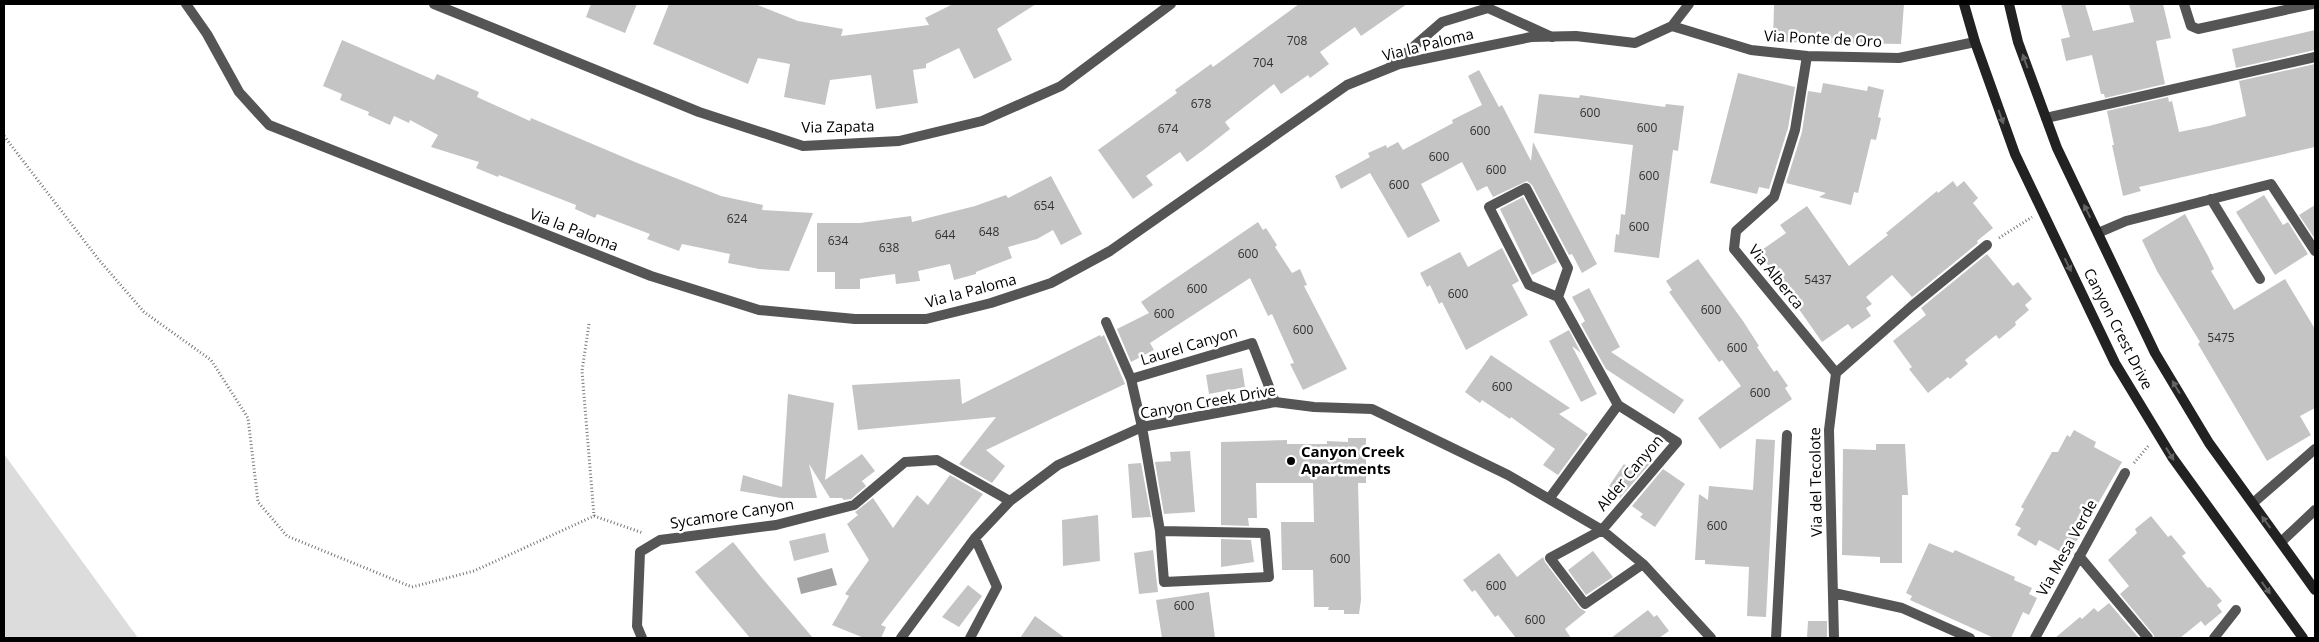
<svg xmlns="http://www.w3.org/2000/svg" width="2319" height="642" viewBox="0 0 2319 642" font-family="'Open Sans',sans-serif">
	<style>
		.green { fill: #dcdcdc }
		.water { fill: #a3a3a3 }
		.building { fill: #c4c4c4 }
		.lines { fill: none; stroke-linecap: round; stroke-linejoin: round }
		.path { stroke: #777; stroke-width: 3; stroke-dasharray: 1 2.5; stroke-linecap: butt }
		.service { stroke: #555; stroke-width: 10 }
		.minor { stroke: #555; stroke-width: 10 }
		.secondary { stroke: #222; stroke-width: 10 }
		.oneway { fill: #646464 }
		.poi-dot { fill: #000; stroke: #fff; stroke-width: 2 }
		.labels { text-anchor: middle; stroke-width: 5; stroke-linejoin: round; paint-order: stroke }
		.number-label { font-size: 12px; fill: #313131 }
		.street-label { font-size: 15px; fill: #000; stroke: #fff }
		.poi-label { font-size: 15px; font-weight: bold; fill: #000; stroke: #fff; text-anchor: start }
	</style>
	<rect width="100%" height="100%" fill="#fff"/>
	<path class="green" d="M4 454 138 638H4Z"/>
	<path class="water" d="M832 568 837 585 801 594 797 578Z"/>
	<path class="building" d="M591 4H637L625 33 586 17Z
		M669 4H755L798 21 843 29 841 36 929 25 925 18 953 4H1036L997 29 1012 60 974 79 959 48 926 64V68L913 70 918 103 876 109 871 75 830 80 825 105 784 97 790 64 758 58 748 84 653 44Z
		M1299 4H1407L1361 36 1355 27 1320 52 1329 64 1310 78 1308 75 1281 94 1274 84 1225 122 1230 129 1206 148 1187 162 1180 152 1146 176 1153 185 1133 199 1098 150 1177 93 1175 90 1211 64 1213 67Z
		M1774 4H1904L1901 44 1773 42Z
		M2061 4H2085L2093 31 2134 22 2129 4H2163L2171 38 2156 41 2165 84 2105 98 2104 94H2101L2092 55 2066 61 2061 39 2070 37Z
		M2315 30V50L2236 68 2232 49Z
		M342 40 434 80 437 74 479 92 477 97 530 121 531 118 635 162 721 196 763 205 762 210 813 213 789 271 759 269 728 263 730 254 682 244 679 251 647 239 650 234 597 214 595 218 575 209 576 205 499 175 498 177 476 168 479 162 431 147 438 135 410 120 409 123 394 116 390 125 368 115 369 112 340 100 342 94 323 86Z
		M2315 64V147L2139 187 2141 191 2123 196 2112 145H2114L2107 111 2168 97 2169 102 2172 101 2179 132 2209 126 2246 116 2239 81Z
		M1479 70 1499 107 1502 105 1531 161 1533 142 1597 264 1582 273 1572 254 1569 255 1532 185 1527 181 1493 197 1487 186 1477 191 1462 162 1421 184 1440 221 1408 238 1370 173 1341 189 1335 176 1370 157 1368 153 1386 145 1387 148 1398 142 1403 150 1453 123 1452 120 1482 105 1468 76Z
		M1738 73 1795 87 1788 128 1769 189 1759 187 1757 194 1710 183Z
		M1823 83 1867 91 1868 86 1884 90 1878 117 1881 118 1876 140 1871 139 1858 193 1854 192 1851 205 1819 197 1826 193 1786 183 1802 132 1808 91 1821 93Z
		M1539 94 1579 98 1580 95 1665 107 1666 104 1684 106 1678 151 1673 150 1659 258 1614 252 1616 234 1619 235 1621 214 1625 215 1633 145 1534 133Z
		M1051 176 1082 234 1061 245 1053 230 1037 239 1008 247 1012 258 976 272V274L954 280 950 264 918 271 920 281 896 284 895 274 860 279V289H835V272H817V223H860L911 216 912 222 975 206 1006 195 1008 198Z
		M1953 181 1957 187 1964 181 1978 198 1973 203 1993 228 1977 241 1978 243 1912 297 1892 275 1866 297 1872 304 1866 308 1871 316 1852 329 1848 324 1822 342 1759 252 1786 233 1780 225 1807 206 1849 266 1888 235 1886 233 1937 191 1938 193Z
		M2264 195 2283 225 2288 222 2308 254 2275 275 2236 212Z
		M1523 197 1557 262 1532 275 1500 209Z
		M2315 205V239L2299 215Z
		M2185 214 2208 256 2214 269 2211 271 2234 310 2285 279 2315 329V408L2300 416 2311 435 2267 461 2198 344 2200 342 2157 271 2142 240Z
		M1258 222 1263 230 1266 228 1277 245 1275 247 1292 273 1300 269 1307 285 1304 286 1347 369 1303 390 1290 364 1294 363 1272 314 1268 316 1250 278 1150 343 1154 350 1131 362 1117 329 1149 313 1141 302Z
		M1502 248 1519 281 1512 285 1528 315 1466 350 1442 302 1439 304 1430 285 1427 287 1420 273 1460 252 1468 267Z
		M1987 254 2013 286 2018 282 2032 299 2025 305 2029 310 2015 322 2016 324 2015 326 1999 339 1996 335 1965 360 1968 364 1950 379 1948 377 1928 393 1909 369 1912 367 1893 341 1926 315 1921 308Z
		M1698 259 1743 321 1759 346 1757 347 1774 372 1777 370 1788 386 1785 388 1792 399 1720 449 1698 418 1741 386 1722 360 1719 362 1669 292 1672 290 1666 281Z
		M1589 288 1620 347 1611 352 1684 400 1674 414 1606 369 1581 324 1585 321 1572 297Z
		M1569 330 1581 353 1572 346 1597 394 1581 402 1549 341Z
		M1100 335 1101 337 1104 335 1125 384 986 450 1005 466 992 483 959 464 996 417 858 430 852 385 960 379 962 404Z
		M1491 355 1570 408 1559 414 1588 434 1558 475 1543 465 1555 449 1511 417 1510 419 1482 400 1480 403 1465 392Z
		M1242 368 1245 387 1209 394 1206 375Z
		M788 394 834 403 825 480 862 454 875 471 862 481 866 486 851 499 844 500 842 498H830L809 464 817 498H781L740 491 743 475 782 487Z
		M2074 430 2096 442 2094 447 2122 462 2068 556 2039 540 2036 546 2017 535 2021 528 2015 525 2024 509 2021 507 2052 452H2058L2067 435 2070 437Z
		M1348 438H1366V483H1358L1361 600 1359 614H1344V610H1328L1329 607H1314L1313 570H1282L1281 522H1314L1313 483H1256L1257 518H1248L1249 526 1221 525V442L1287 440V444H1327V441L1348 442Z
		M1756 439 1775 440 1766 617 1747 616 1749 567 1705 564V560H1695L1699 494 1708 500 1709 486 1753 490Z
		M1876 444H1905L1908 495H1902V563H1880V557L1842 555 1843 449 1876 450Z
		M1190 451 1195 512 1164 514 1155 462 1171 461 1170 452Z
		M1644 455 1652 461 1620 498 1607 489 1624 464 1627 467Z
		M1141 463 1151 517 1132 518 1128 464Z
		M1663 469 1685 484 1655 527 1640 517 1643 514 1632 506Z
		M950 475 983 494 881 625 886 627 881 638H864L832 625 849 596 845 594 869 560 847 524 858 515 855 512 873 498 893 528 917 495 928 505Z
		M1098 515 1100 561 1063 566 1062 520Z
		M2151 516 2168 537 2171 535 2186 553 2182 556 2208 588 2210 587 2222 601 2217 605 2222 612 2205 626 2201 621 2180 638H2155L2153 634 2120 594 2129 586 2108 560 2137 533 2135 529Z
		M825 533 829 552 794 561 789 541Z
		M1221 539 1251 540 1254 562 1221 567Z
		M733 542 762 578 813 638H750L695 572Z
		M1929 543 1953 553 1955 550 2015 577 2014 580 2032 588 2029 594 2037 598 2029 615 2023 612 2011 638H1994L1910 600 1912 596 1906 593Z
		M1153 550 1158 592 1139 594 1134 553Z
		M1593 551 1613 577 1586 595 1568 570Z
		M1499 553 1517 577 1543 557 1545 562 1580 608 1586 612 1565 629 1571 638H1516L1498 615 1495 617 1475 590 1472 592 1463 580Z
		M968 585 982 596 959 627 942 617Z
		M1209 592 1215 638H1162L1156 600Z
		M2109 603 2139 638H2055L2080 617 2082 619 2094 608 2098 612Z
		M1648 610 1654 617 1657 615 1669 631 1659 638H1611Z
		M1035 616 1065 638H1020Z
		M1808 621H1827V638H1807Z"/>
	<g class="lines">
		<path class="path" d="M4 136 99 260 144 312 211 360 248 418 258 502 287 536 412 587 474 571 594 516 643 533
			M1999 238 2032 217
			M589 324 582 371 594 516
			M2134 463 2149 445"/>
		<path class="service" d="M1390 67 1442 22 1488 8 1552 37
			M1526 188 1568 268 1558 297 1529 285 1489 207Z
			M2211 199 2260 279
			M1558 297 1618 405 1677 442 1602 530 1550 558 1585 604 1643 564
			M1106 322 1131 379 1142 427 1160 531
			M1131 379 1252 343 1275 402
			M1549 499 1618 405
			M1160 531 1265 533 1269 577 1164 582Z
			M2281 542 2315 510
			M642 638 637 626 640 552 660 540 776 525 854 505 905 462 937 460 1010 501
			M901 638 975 538 1010 501 1058 465 1142 427 1275 402 1314 407 1372 409 1508 475 1602 530 1643 564 1711 638
			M970 638 997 587 975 538
			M1776 638 1787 435"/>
		<path class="minor" d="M186 4 207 34 239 92 269 125 651 276 759 310 855 319H926L991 303 1051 283 1110 251 1347 85 1399 64 1531 37 1576 36 1635 43 1672 26 1689 4
			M434 4 699 112 803 146 899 141 982 121 1061 86 1171 4
			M2184 4 2191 26 2198 29 2312 4
			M1672 26 1751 50 1807 56 1899 58 1975 42
			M1807 56 1795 130 1774 197 1736 231 1734 249 1836 373
			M2046 118 2315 57
			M2098 233 2126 221 2271 184 2315 251
			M2253 503 2315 449
			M2079 556 2148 638
			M1834 593 1902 608 1970 638
			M1834 638 1829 430 1836 373 1912 306 1987 245
			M2035 638 2125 473
			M2214 638 2236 610"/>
		<path class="secondary" d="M1964 4 1975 42 2015 154 2115 363 2172 457 2303 638
			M2009 4 2018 42 2057 148 2155 353 2209 443 2315 590"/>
	</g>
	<defs><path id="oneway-solid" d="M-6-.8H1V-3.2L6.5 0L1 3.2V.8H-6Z" transform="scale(1.25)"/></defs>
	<g class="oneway">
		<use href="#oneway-solid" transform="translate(2025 61) rotate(-110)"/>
		<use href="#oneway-solid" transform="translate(2001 117) rotate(70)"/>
		<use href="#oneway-solid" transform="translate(2087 211) rotate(-116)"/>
		<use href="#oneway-solid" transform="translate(2068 265) rotate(64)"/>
		<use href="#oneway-solid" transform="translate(2176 387) rotate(-121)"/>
		<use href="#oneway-solid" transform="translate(2170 454) rotate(58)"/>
		<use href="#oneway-solid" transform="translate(2266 522) rotate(-126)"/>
		<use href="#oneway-solid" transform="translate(2266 588) rotate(54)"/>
	</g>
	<circle class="poi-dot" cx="1291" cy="461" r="5"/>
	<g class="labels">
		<g class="number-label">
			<text x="1297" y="45">708</text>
			<text x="1263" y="67">704</text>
			<text x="1201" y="108">678</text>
			<text x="1590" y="117">600</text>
			<text x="1647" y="132">600</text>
			<text x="1168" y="133">674</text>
			<text x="1480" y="135">600</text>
			<text x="1439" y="161">600</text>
			<text x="1496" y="174">600</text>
			<text x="1649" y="180">600</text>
			<text x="1399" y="189">600</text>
			<text x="1044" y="210">654</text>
			<text x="737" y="223">624</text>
			<text x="1639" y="231">600</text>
			<text x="989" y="236">648</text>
			<text x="945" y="239">644</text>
			<text x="838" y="245">634</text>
			<text x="889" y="252">638</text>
			<text x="1248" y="258">600</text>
			<text x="1818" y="284">5437</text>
			<text x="1197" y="293">600</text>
			<text x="1458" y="298">600</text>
			<text x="1711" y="314">600</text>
			<text x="1164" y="318">600</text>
			<text x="1303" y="334">600</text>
			<text x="2221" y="342">5475</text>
			<text x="1737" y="352">600</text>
			<text x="1502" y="391">600</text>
			<text x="1760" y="397">600</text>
			<text x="1717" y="530">600</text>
			<text x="1340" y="563">600</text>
			<text x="1496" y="590">600</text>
			<text x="1184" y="610">600</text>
			<text x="1535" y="624">600</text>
		</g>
		<g class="street-label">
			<text transform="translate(1823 39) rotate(3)" y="5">Via Ponte de Oro</text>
			<text transform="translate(1428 45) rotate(-14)" y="5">Via la Paloma</text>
			<text transform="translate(838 127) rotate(-1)" y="5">Via Zapata</text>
			<text transform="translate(574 230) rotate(21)" y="5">Via la Paloma</text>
			<text transform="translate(1776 277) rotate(51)" y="5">Via Alberca</text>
			<text transform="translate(971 291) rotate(-15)" y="5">Via la Paloma</text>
			<text transform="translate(2118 329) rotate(63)" y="5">Canyon Crest Drive</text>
			<text transform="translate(1189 346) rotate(-17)" y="5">Laurel Canyon</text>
			<text transform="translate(1208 402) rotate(-10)" y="5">Canyon Creek Drive</text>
			<text transform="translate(1630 473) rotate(-50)" y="5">Alder Canyon</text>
			<text transform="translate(1816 482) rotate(-91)" y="5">Via del Tecolote</text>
			<text transform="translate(732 514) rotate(-9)" y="5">Sycamore Canyon</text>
			<text transform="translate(2067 548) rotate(-61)" y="5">Via Mesa Verde</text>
		</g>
		<g class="poi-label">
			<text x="1301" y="457">Canyon Creek<tspan x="1301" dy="17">Apartments</tspan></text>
		</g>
	</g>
	<rect width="2319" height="642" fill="none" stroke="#000000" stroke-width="10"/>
</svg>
